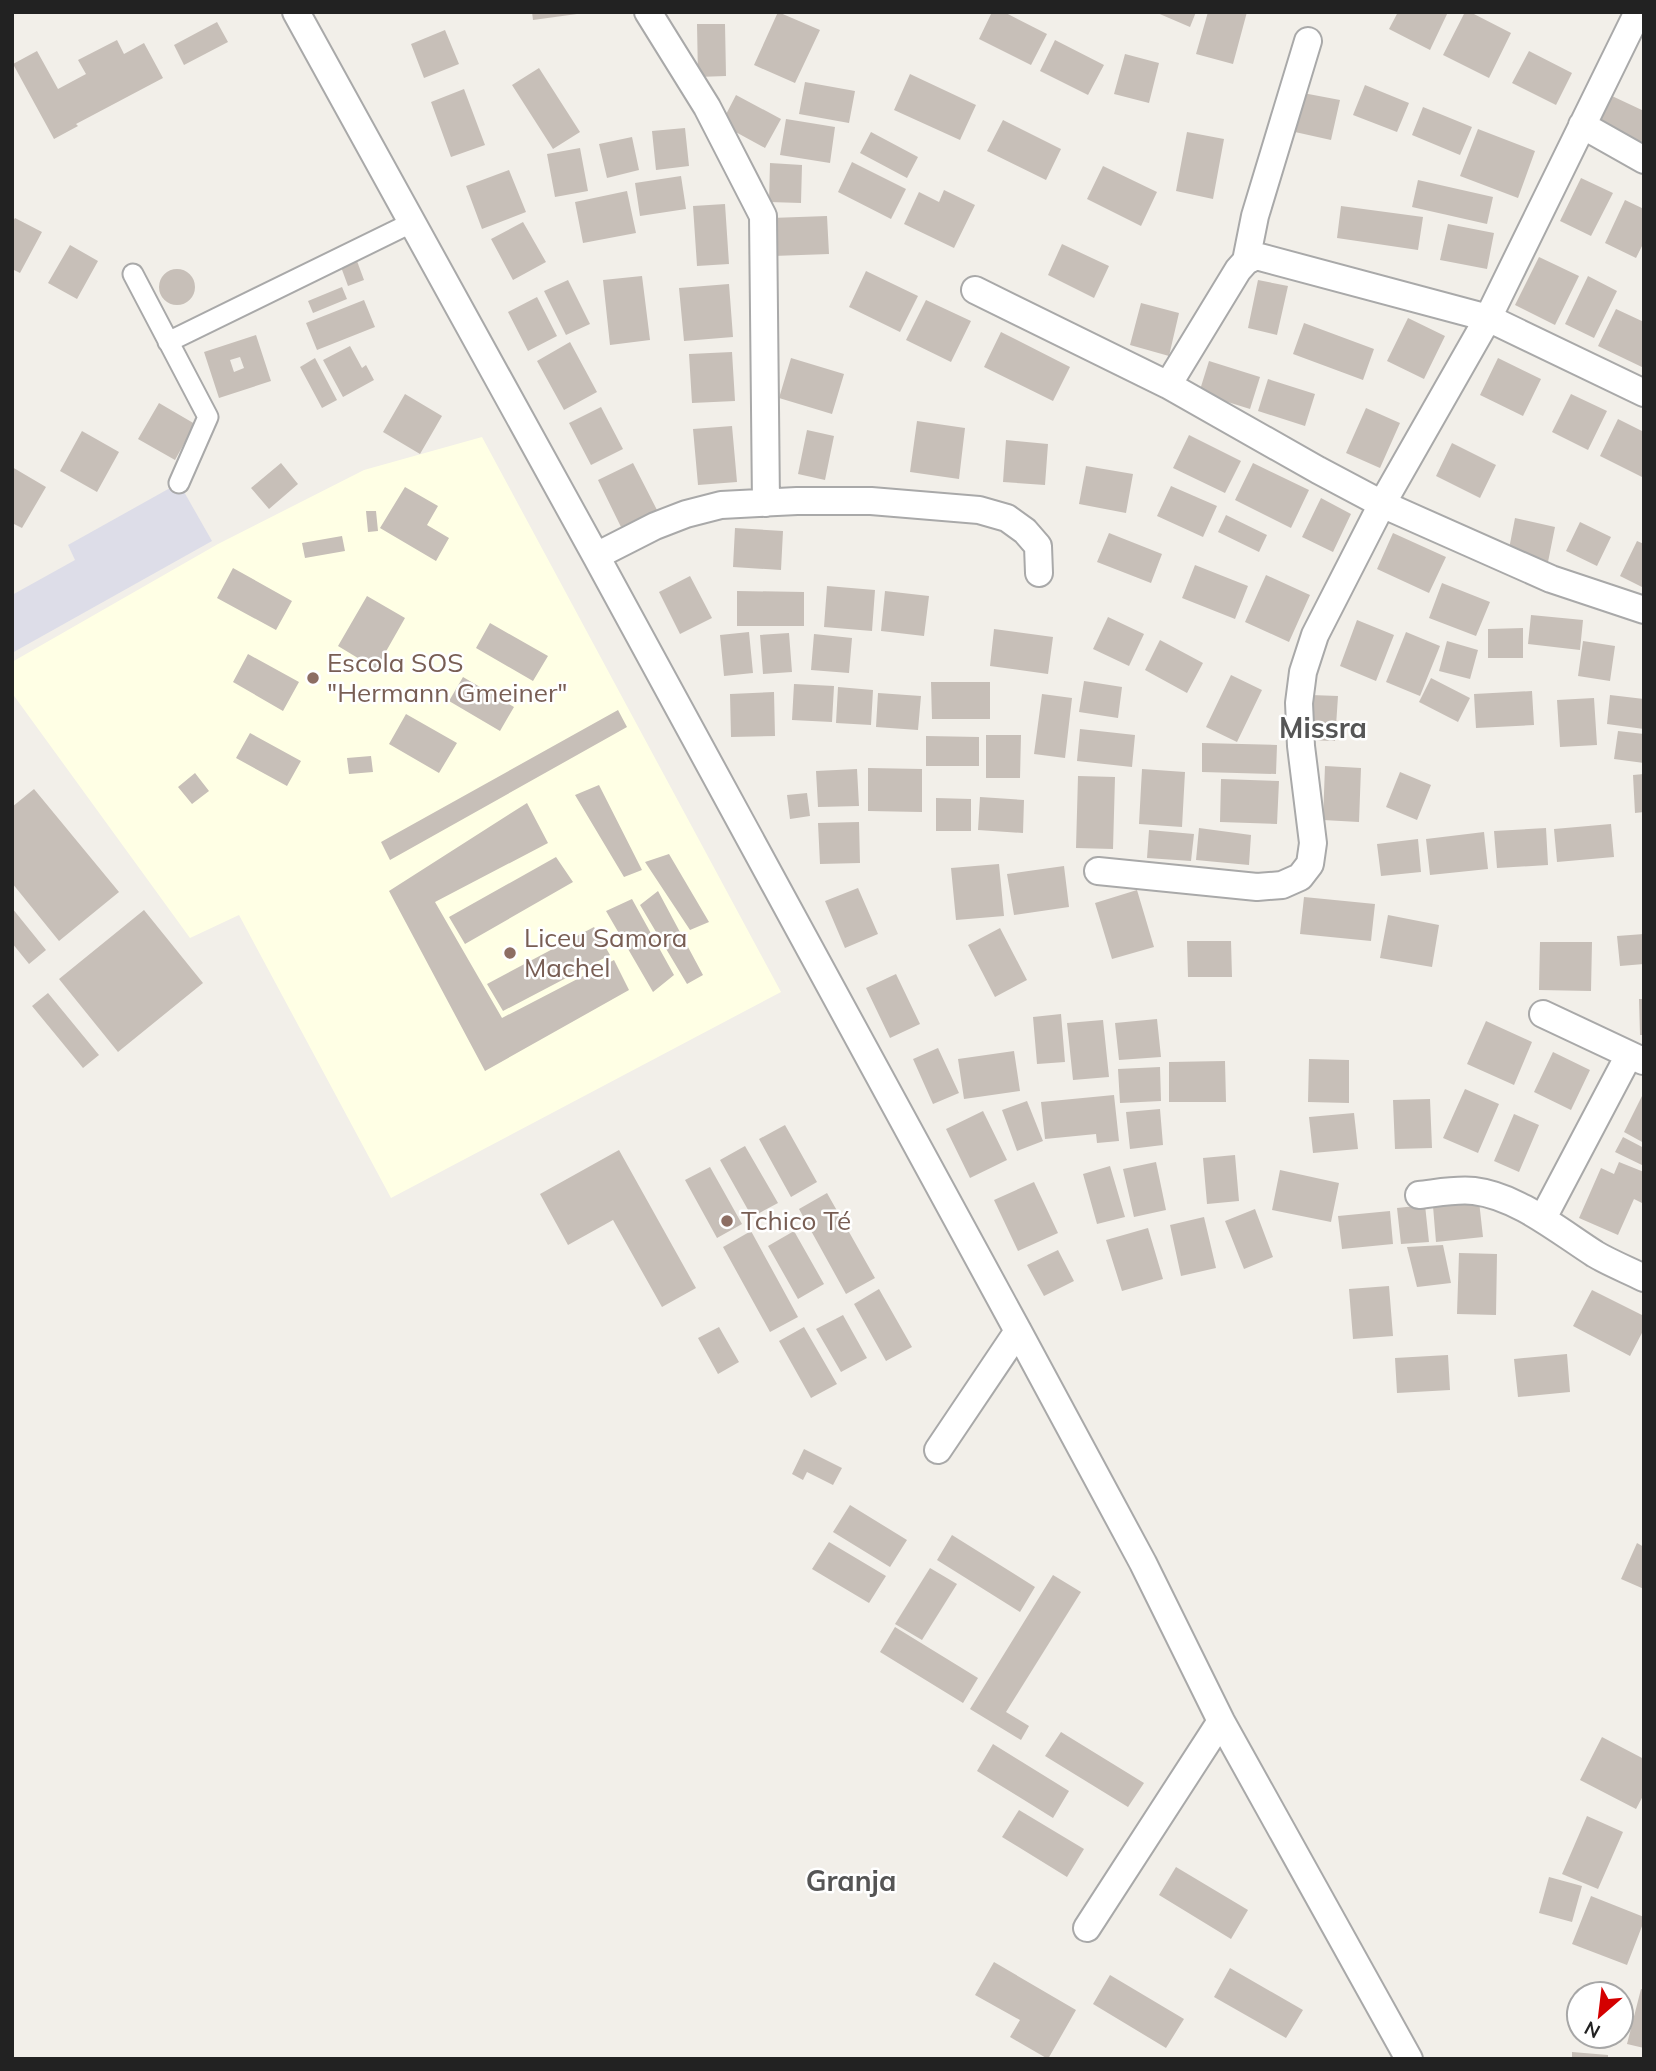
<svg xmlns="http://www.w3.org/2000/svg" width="1656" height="2071" viewBox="0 0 1656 2071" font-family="Mulish,sans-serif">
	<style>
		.education { fill: #ffffe5 }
		.plaza { fill: #dddde8 }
		.building { fill: #c7bfb8; fill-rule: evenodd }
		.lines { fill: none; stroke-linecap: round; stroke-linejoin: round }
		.pedestrian-casing { stroke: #a9a9a9; stroke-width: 23 }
		.minor-casing { stroke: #a9a9a9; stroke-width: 30 }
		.pedestrian { stroke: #fff; stroke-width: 19 }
		.minor { stroke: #fff; stroke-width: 26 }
		.education-dot { fill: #8d6e63; stroke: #fff; stroke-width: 2.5 }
		.labels { text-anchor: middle; stroke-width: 5; stroke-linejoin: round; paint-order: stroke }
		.education-label { font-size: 26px; fill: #785e54; stroke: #fff; text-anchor: start }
		.neighbourhood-label { font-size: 28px; font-weight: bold; fill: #555; stroke: #fff }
	</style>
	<rect width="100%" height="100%" fill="#f2efe9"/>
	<path class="education" d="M482 437 781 992 391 1198 239 915 190 938 12 693V662L218 544 364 470Z"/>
	<path class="plaza" d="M179 483 212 541 12 653V595L75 560 68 545Z"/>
	<path class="building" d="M532 12H577V14L533 20Z
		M778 12 820 30 795 83 754 65Z
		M992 12H1004L1047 34 1031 65 979 39Z
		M1155 12H1196L1190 27Z
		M1208 12H1247L1233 64 1196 54Z
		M1398 12H1448L1430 50 1389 29Z
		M1465 12H1470L1511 33 1489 78 1443 55Z
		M217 22 228 42 184 65 174 45Z
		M697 24H725L726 76 698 77Z
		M445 30 459 64 424 78 411 44Z
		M117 40 124 54 144 43 163 78 76 124 78 126 54 139 13 64 37 51 58 89 86 74 78 60Z
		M1055 40 1104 65 1088 95 1040 71Z
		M1529 51 1572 73 1556 105 1512 83Z
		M1125 54 1159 63 1149 103 1114 94Z
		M539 68 580 132 553 149 512 85Z
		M910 74 976 105 960 140 894 110Z
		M805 82 855 91 849 123 799 114Z
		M1365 85 1409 103 1397 132 1353 115Z
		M464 89 485 145 451 157 431 102Z
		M1303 93 1340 100 1331 140 1295 132Z
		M736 95 781 119 765 148 721 124Z
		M1612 96 1644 111V149L1597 127Z
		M1423 107 1472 127 1460 155 1412 135Z
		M786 119 835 127 830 163 780 155Z
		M1003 120 1061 149 1046 180 987 151Z
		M685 128 689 166 656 170 652 131Z
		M1478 129 1535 151 1518 198 1460 176Z
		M871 132 918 157 907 178 860 153Z
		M1187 132 1224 139 1213 199 1176 191Z
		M632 137 639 170 607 178 599 144Z
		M580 148 588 191 555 197 547 154Z
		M852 162 906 189 891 219 838 192Z
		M770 163 802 165 801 203 769 202Z
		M1103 166 1157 192 1141 226 1087 199Z
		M509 170 526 212 482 229 466 186Z
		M681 176 686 209 640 216 635 183Z
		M1581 178 1613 193 1591 236 1560 221Z
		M1418 180 1493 197 1487 224 1412 207Z
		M944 190 975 205 954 248 904 224 919 192 939 202Z
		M627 191 636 233 583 243 575 202Z
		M1625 200 1644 209V242L1636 258 1605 243Z
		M725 204 729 264 697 266 693 206Z
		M1341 206 1423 217 1418 250 1337 238Z
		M827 216 829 254 773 256 771 218Z
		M15 218 42 232 20 273 12 269V223Z
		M523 222 546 262 513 280 491 239Z
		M1448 224 1494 233 1487 269 1440 260Z
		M1062 244 1109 266 1094 298 1048 275Z
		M70 245 98 261 77 299 48 283Z
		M1539 257 1579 276 1555 325 1515 305Z
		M357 261 364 280 348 286 341 267Z
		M159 287a18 18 0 1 1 36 0a18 18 0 1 1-36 0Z
		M866 271 918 296 900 332 849 307Z
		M642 276 650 340 610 345 603 280Z
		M1588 276 1617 291 1594 338 1565 324Z
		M568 280 590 324 566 335 544 291Z
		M1258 280 1288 286 1277 335 1248 328Z
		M729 284 733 337 684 341 679 288Z
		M342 287 347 299 313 313 308 301Z
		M537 297 557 336 528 351 508 312Z
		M364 300 375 327 317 350 306 323Z
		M926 300 971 321 951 362 906 340Z
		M1141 303 1179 313 1169 356 1130 345Z
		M1616 309 1644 322V368L1598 346Z
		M1408 318 1445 336 1424 379 1387 361Z
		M1304 323 1374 349 1363 380 1293 354Z
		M1001 332 1070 367 1053 401 984 367Z
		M256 335 271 381 219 398 204 352ZM240 357 244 368 234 372 230 360Z
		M570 342 597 392 564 410 537 361Z
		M350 346 362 368 366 365 374 380 343 397 323 360Z
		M732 352 735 401 692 403 689 354Z
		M315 358 337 400 322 408 300 367Z
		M791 358 844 374 832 414 779 398Z
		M1498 358 1541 379 1523 416 1480 395Z
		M1209 361 1260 377 1250 409 1199 393Z
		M1268 379 1315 394 1305 426 1258 411Z
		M405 394 442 416 420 454 383 432Z
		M1571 394 1607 411 1588 450 1552 432Z
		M159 403 195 424 175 460 138 439Z
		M601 407 623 449 591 465 569 423Z
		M1366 408 1400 423 1380 468 1346 453Z
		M1618 419 1644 432V478L1600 456Z
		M917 421 965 428 959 479 910 472Z
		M732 426 737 482 698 485 693 429Z
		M807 430 834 436 825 480 798 474Z
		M82 431 119 452 97 492 60 471Z
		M1189 435 1241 461 1225 493 1173 468Z
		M1006 440 1048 444 1045 485 1003 482Z
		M1452 443 1496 465 1480 498 1436 476Z
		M281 463 298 484 269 509 251 488Z
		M633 463 657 510 621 527 598 480Z
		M1253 463 1309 490 1291 528 1235 500Z
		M1086 466 1133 474 1126 513 1079 504Z
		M12 467 46 487 22 528 12 523Z
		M1171 486 1217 506 1203 537 1157 516Z
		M405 487 438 506 427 525 449 538 436 561 380 528Z
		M1321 498 1351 514 1333 552 1302 537Z
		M366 511H376L378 531 368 532Z
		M1226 515 1267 535 1259 552 1218 532Z
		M1515 518 1555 527 1548 562 1508 554Z
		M1580 522 1611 537 1597 566 1566 551Z
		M735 528 783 531 781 570 733 567Z
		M1109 533 1162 554 1151 583 1097 562Z
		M1393 533 1446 557 1429 593 1377 569Z
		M342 536 345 551 305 558 302 543Z
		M1637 541 1644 544V588L1620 576Z
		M1195 565 1248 586 1235 619 1182 598Z
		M233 568 292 601 276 630 217 598Z
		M1266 575 1310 595 1289 642 1245 622Z
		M690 576 712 618 680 634 659 592Z
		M1442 583 1490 602 1476 636 1429 618Z
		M827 586 875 590 872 631 824 627Z
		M737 591 804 592V626H737Z
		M885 591 929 596 924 636 881 631Z
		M367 596 405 618 376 669 338 646Z
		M1531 615 1583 620 1580 650 1528 644Z
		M1108 617 1144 634 1129 666 1093 649Z
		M1357 620 1394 635 1376 681 1340 666Z
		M490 623 548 656 533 681 476 648Z
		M1523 628V658H1488V629Z
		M994 629 1053 637 1048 674 990 666Z
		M749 632 753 673 724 676 720 635Z
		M1406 632 1440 646 1420 696 1386 682Z
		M789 633 792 672 763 674 760 635Z
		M814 634 852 638 849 673 811 670Z
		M1160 640 1203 663 1187 693 1145 670Z
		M1447 641 1478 650 1470 679 1439 671Z
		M1583 641 1615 646 1610 681 1578 676Z
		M248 654 299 682 283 711 233 682Z
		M1231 675 1262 690 1237 742 1206 727Z
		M463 677 514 707 500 731 449 701Z
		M1431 678 1470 698 1458 722 1419 702Z
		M1084 681 1122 687 1118 718 1079 712Z
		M931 682H990V719H932Z
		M794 684 834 686 832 722 792 720Z
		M838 687 873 690 871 725 836 723Z
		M1532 691 1534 725 1476 728 1474 694Z
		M774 692 775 736 731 737 730 694Z
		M878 693 921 696 918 730 876 727Z
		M1042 694 1072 698 1065 758 1034 754Z
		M1311 695 1338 696 1335 741 1308 740Z
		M1610 695 1644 699V729L1607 724Z
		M1594 698 1597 745 1560 747 1557 700Z
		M618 710 627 727 390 860 381 842Z
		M406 714 457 743 439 773 389 744Z
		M1080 729 1135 735 1132 767 1077 761Z
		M1618 731 1644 734V763L1614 759Z
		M250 733 301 761 287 786 236 758Z
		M986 735H1021L1020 778H986Z
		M926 736 979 737V766H926Z
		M1202 743 1277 745 1276 774 1202 772Z
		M371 756 373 772 349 774 347 758Z
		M1325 766 1361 768 1359 822 1323 820Z
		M868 768 922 769V812L868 811Z
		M857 769 859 806 818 807 816 771Z
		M1142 769 1185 772 1182 827 1139 824Z
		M1400 772 1431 785 1417 820 1386 807Z
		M195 773 209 791 192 804 178 787Z
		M1644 774V812L1635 813 1633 775Z
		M1078 776 1115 777 1113 849 1076 848Z
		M1221 779 1279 781 1277 824 1220 822Z
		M599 785 642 870 624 877 575 795Z
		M34 789 119 892 59 941 12 883V807Z
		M807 793 810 816 790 819 787 795Z
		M980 797 1024 800 1023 833 978 830Z
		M936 798 971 799V831H936Z
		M527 803 548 843 435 902 502 1018 614 960 629 990 485 1071 389 891Z
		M859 822 860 863 820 864 818 823Z
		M1611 824 1614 857 1557 862 1554 829Z
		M1199 828 1251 835 1249 865 1196 860Z
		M1546 828 1548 865 1497 868 1494 831Z
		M1149 830 1194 834 1191 861 1147 858Z
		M1484 832 1488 869 1430 875 1426 839Z
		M1418 839 1421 872 1381 876 1377 844Z
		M669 854 709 922 690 930 645 862Z
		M556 857 573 882 465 944 449 917Z
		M999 864 1004 916 956 920 951 868Z
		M1064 866 1069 907 1014 915 1007 874Z
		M858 888 878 934 845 948 825 901Z
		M1137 890 1154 947 1112 959 1095 903Z
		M658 891 703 975 687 984 640 905Z
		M1304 897 1375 904 1371 941 1300 934Z
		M632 899 674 975 653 992 606 911Z
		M12 908 46 950 29 964 12 943Z
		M144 910 203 983 118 1052 59 979Z
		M1388 915 1439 925 1432 967 1380 958Z
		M594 927 610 955 503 1011 487 984Z
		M1000 928 1027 980 995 997 968 945Z
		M1644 934V964L1620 966 1617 936Z
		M1187 941H1231L1232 977H1188Z
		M1540 942H1592L1591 991 1539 990Z
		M896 974 920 1024 890 1038 866 988Z
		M48 993 99 1055 83 1068 32 1006Z
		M1639 999H1644V1035H1640Z
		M1061 1014 1065 1062 1037 1064 1033 1017Z
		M1157 1019 1161 1057 1119 1060 1115 1023Z
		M1103 1020 1109 1077 1073 1080 1067 1023Z
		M1486 1021 1532 1042 1514 1085 1467 1064Z
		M938 1048 959 1093 933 1104 913 1059Z
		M1014 1051 1020 1091 964 1099 958 1059Z
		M1553 1052 1590 1070 1571 1110 1534 1092Z
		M1309 1059 1349 1060V1103L1308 1102Z
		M1225 1061 1226 1102H1169V1062Z
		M1160 1067 1161 1101 1120 1103 1118 1069Z
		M1465 1089 1499 1104 1478 1153 1443 1138Z
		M1644 1092V1143L1624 1132Z
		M1114 1095 1119 1141 1097 1143 1096 1134 1045 1139 1041 1102Z
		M1430 1099 1432 1148 1395 1149 1393 1100Z
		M1027 1101 1043 1141 1017 1151 1002 1110Z
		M1160 1109 1163 1145 1130 1149 1126 1112Z
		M983 1111 1007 1160 970 1178 946 1129Z
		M1354 1113 1358 1149 1313 1153 1309 1117Z
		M1514 1114 1539 1125 1519 1172 1494 1161Z
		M785 1125 817 1182 791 1197 759 1139Z
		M1623 1137 1644 1148V1166L1615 1152Z
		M745 1146 778 1203 752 1217 720 1160Z
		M619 1150 696 1288 662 1307 613 1220 568 1245 540 1194Z
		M1235 1155 1239 1201 1207 1204 1203 1158Z
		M1156 1162 1166 1210 1134 1217 1123 1169Z
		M1619 1162 1644 1172V1200L1642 1203 1634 1199 1618 1235 1579 1218 1601 1168 1614 1174Z
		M1110 1166 1125 1217 1097 1224 1083 1174Z
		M710 1167 742 1224 717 1238 685 1180Z
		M1280 1170 1339 1183 1331 1222 1272 1210Z
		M1034 1182 1058 1233 1018 1251 994 1200Z
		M827 1193 875 1278 846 1294 799 1209Z
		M1479 1201 1483 1237 1436 1242 1433 1206Z
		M1425 1205 1429 1242 1401 1244 1397 1208Z
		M1255 1209 1273 1257 1244 1269 1225 1221Z
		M1390 1211 1393 1244 1342 1249 1338 1216Z
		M1204 1217 1216 1268 1181 1276 1170 1225Z
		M1148 1228 1163 1279 1122 1291 1106 1240Z
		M751 1231 798 1317 770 1332 723 1247Z
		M794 1231 824 1284 798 1299 768 1246Z
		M1443 1245 1451 1283 1417 1287 1407 1247Z
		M1058 1250 1074 1281 1044 1296 1027 1265Z
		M1459 1253 1497 1254 1496 1315 1457 1314Z
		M1389 1286 1393 1336 1353 1339 1349 1289Z
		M879 1289 912 1347 886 1361 854 1304Z
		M1592 1290 1644 1316V1329L1630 1356 1573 1326Z
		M843 1315 867 1358 841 1372 816 1329Z
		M719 1327 739 1362 718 1374 698 1338Z
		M804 1327 837 1384 811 1398 779 1341Z
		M1567 1354 1570 1392 1518 1397 1514 1359Z
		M1448 1355 1450 1390 1397 1393 1395 1358Z
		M804 1449 842 1468 833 1485 807 1472 803 1480 792 1474Z
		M850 1505 907 1540 890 1567 833 1532Z
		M952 1535 1035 1587 1020 1612 937 1560Z
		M829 1542 886 1576 869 1603 812 1569Z
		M1637 1543 1644 1547V1589L1621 1579Z
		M930 1568 957 1584 922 1640 895 1624Z
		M1053 1575 1081 1592 1006 1712 1029 1726 1021 1740 970 1709Z
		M895 1627 978 1678 963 1703 880 1652Z
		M1061 1732 1144 1783 1128 1807 1045 1756Z
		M1602 1737 1644 1759V1794L1636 1809 1580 1780Z
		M993 1744 1069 1791 1053 1818 977 1771Z
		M1019 1810 1084 1849 1067 1877 1002 1837Z
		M1587 1816 1623 1832 1598 1889 1562 1874Z
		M1176 1867 1248 1910 1231 1939 1159 1895Z
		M1549 1877 1582 1886 1572 1922 1539 1913Z
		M1591 1896 1644 1917V1921L1627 1965 1572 1944Z
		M994 1962 1076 2010 1048 2059 1010 2037 1020 2020 975 1995Z
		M1230 1968 1303 2010 1286 2038 1214 1997Z
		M1110 1975 1184 2019 1166 2048 1093 2004Z
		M1641 1989 1644 1990V2048L1627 2044Z
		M1572 2052 1608 2055V2059H1572Z"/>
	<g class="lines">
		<g class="pedestrian-casing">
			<path id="pedestrian" d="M133 274 208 417 179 483
				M168 342 411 223"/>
		</g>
		<g class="minor-casing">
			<path id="minor" d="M296 12 596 556 1018 1331 1143 1563 1221 1721 1409 2059
				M648 12 707 107 763 216 766 503
				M1582 125 1644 160
				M1246 261 1255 216 1308 41
				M975 290 1168 385 1318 470 1382 504 1551 579 1644 610
				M1168 385 1238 270 1246 261 1256 256 1488 318 1644 393
				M596 556 655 526 686 514 721 505 797 501H871L979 510 1007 518 1025 531 1038 546 1039 573
				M1098 871 1257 887 1282 885 1300 877 1310 864 1313 843 1301 746 1299 703 1303 672 1315 635 1382 504 1488 318 1638 12
				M1543 1014 1643 1061
				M1419 1195C1437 1193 1456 1189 1474 1191 1517 1196 1559 1231 1595 1254 1610 1263 1628 1270 1644 1278
				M1543 1218 1629 1055
				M938 1450 1018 1331
				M1087 1928 1221 1721"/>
		</g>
		<use href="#pedestrian" class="pedestrian"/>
		<use href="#minor" class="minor"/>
	</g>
	<g class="education-dot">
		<circle cx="313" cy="678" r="7"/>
		<circle cx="510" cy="953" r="7"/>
		<circle cx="727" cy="1221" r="7"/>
	</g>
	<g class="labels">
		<g class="education-label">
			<text x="327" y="672">Escola SOS<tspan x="327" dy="30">"Hermann Gmeiner"</tspan></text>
			<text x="524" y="947">Liceu Samora<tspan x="524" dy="30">Machel</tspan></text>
			<text x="741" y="1230">Tchico Té</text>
		</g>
		<g class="neighbourhood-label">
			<text x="1323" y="738">Missra</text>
			<text x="851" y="1891">Granja</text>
		</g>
	</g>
	<rect width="1656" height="2071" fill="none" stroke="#222222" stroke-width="28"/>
	<g transform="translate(1600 2015) rotate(208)"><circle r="33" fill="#ffffff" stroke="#a7a7a7" stroke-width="2"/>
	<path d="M0-5L12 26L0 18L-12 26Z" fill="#d40000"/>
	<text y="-10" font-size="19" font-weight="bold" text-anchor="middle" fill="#222222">N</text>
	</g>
</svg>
